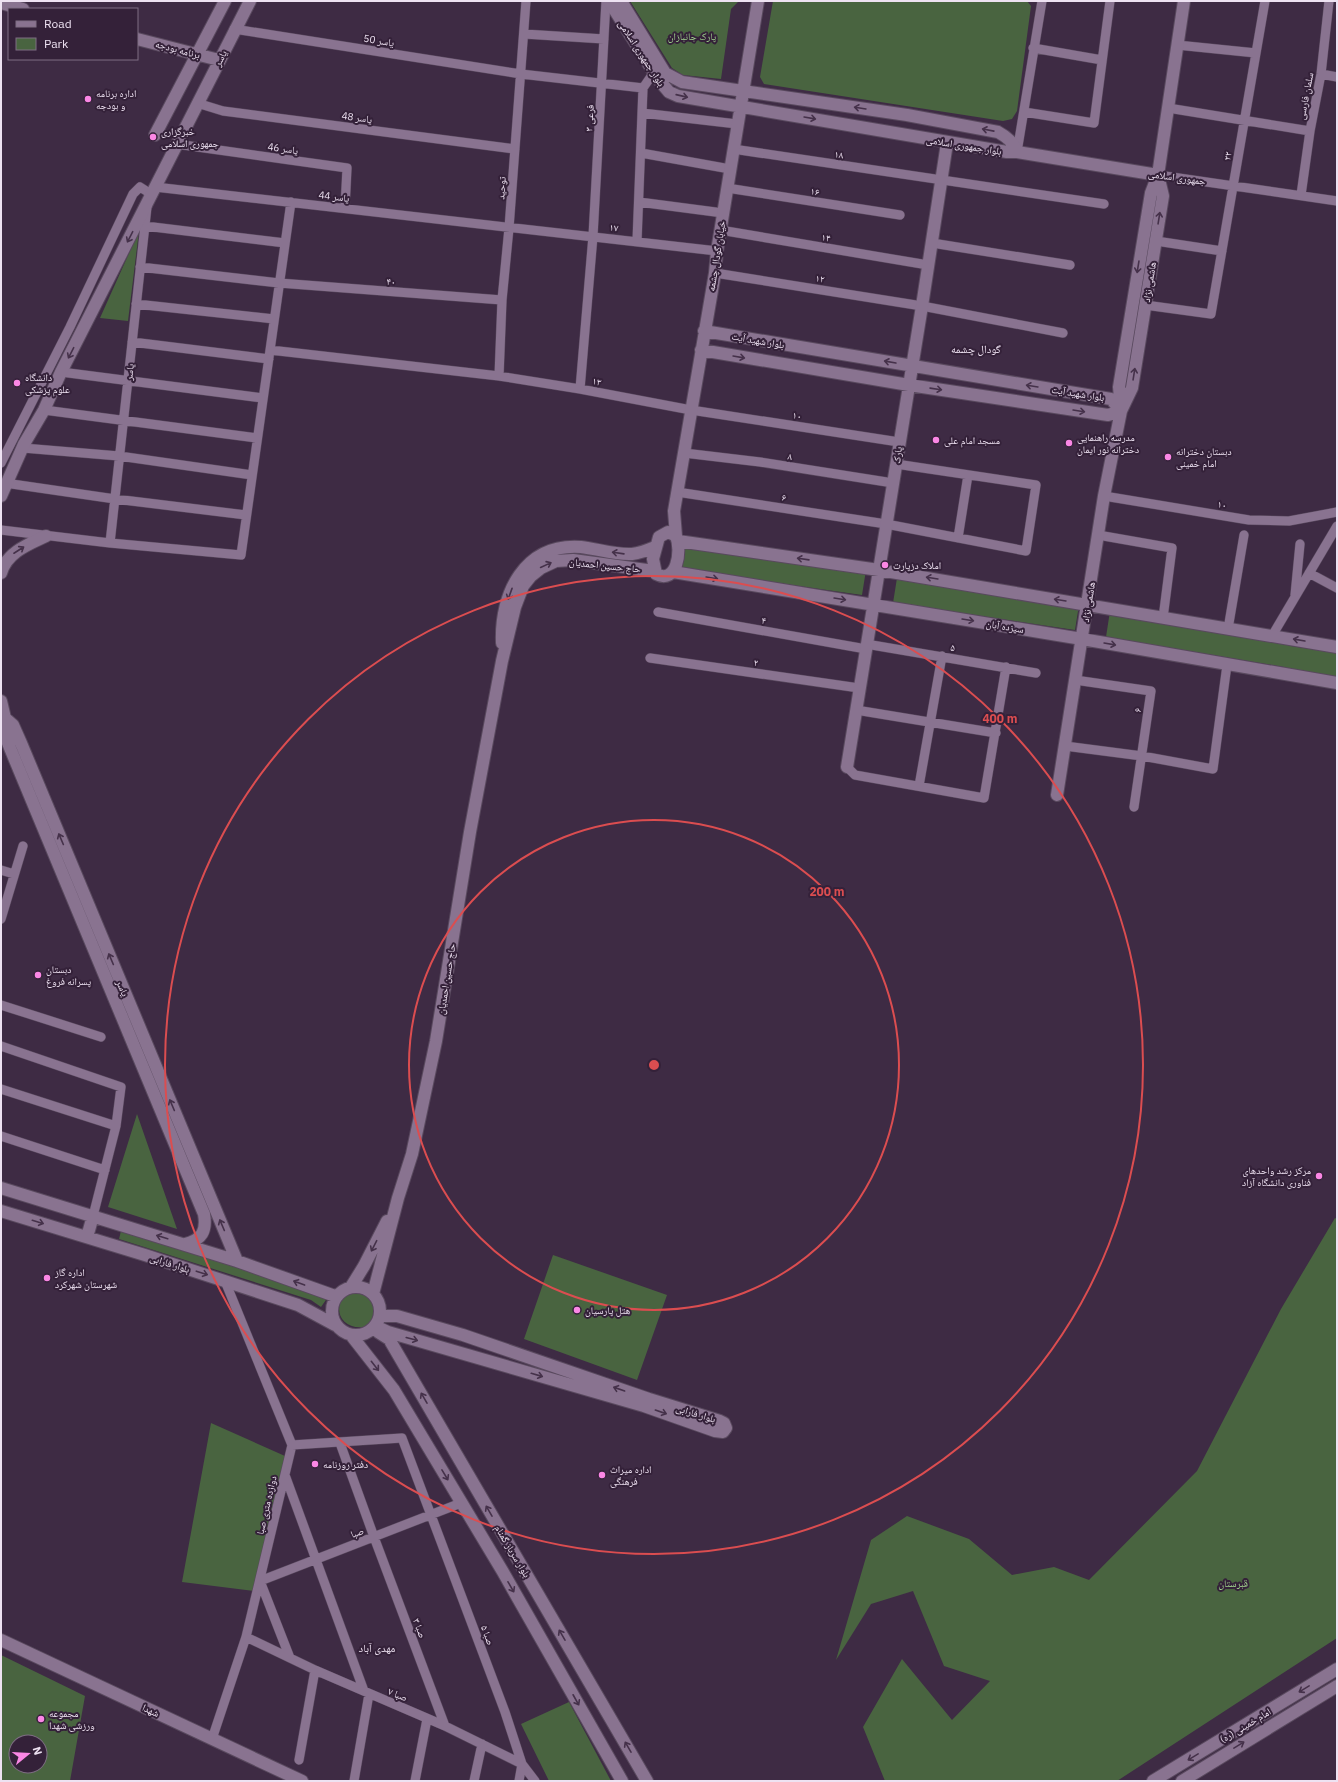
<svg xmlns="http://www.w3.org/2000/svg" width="1338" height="1782" viewBox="0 0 1338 1782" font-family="'IBM Plex Sans','Noto Naskh Arabic',sans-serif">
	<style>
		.green { fill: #496440; fill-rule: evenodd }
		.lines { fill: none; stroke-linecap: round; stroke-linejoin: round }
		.street-casing { stroke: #59495e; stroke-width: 10 }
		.secondary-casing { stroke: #59495e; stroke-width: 14 }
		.street { stroke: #897390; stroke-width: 9 }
		.secondary { stroke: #897390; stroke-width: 12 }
		.oneway { stroke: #45314a }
		.ring { fill: none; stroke: #db4d50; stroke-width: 2 }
		.poi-dot { fill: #fb87e5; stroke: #342139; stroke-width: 1.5 }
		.labels { text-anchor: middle; stroke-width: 4; stroke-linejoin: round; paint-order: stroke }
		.park-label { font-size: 10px; fill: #a2d68f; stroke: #342139 }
		.street-label { font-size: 10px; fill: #eee2f2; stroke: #342139 }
		.poi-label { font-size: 10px; fill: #eee2f2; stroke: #342139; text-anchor: start }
		.neighbourhood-label { font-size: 11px; fill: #eee2f2; stroke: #342139 }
		.centre { fill: #db4d50; stroke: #342139; stroke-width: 2 }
		.ring-label { font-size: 12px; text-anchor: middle; font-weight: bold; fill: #db4d50; stroke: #342139; stroke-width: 4; stroke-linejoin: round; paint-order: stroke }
	</style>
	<rect width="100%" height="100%" fill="#3e2b44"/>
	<path class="green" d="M630 1H739L731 9 721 79 683 75 672 68Z
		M773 1H1027L1031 6 1017 111 1012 119 1003 121 764 84 760 77Z
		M139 231 128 321 100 318Z
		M684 543 866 570 862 595 680 569Z
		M897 578 1079 605 1075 630 893 603Z
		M1110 611 1291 643V646L1337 653V679L1283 671 1284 667 1106 637Z
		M137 1114 177 1229 108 1207Z
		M1335 1218 1337 1219V1638L1117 1781H885L863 1727 902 1659 952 1720 990 1681 944 1666 913 1591 871 1604 836 1660 871 1540 907 1516 969 1539 1012 1575 1054 1567 1089 1580 1197 1471 1281 1309Z
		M122 1227 328 1297 321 1307 311 1300 119 1239Z
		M553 1255 667 1295 637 1380 524 1339Z
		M356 1290C376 1289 384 1310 373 1325 337 1337 327 1298 356 1290Z
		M211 1423 285 1456 254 1591 182 1582Z
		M1 1655 85 1696 70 1781H1ZM16 1742H40V1766H16Z
		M569 1702 611 1781H549L521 1724Z"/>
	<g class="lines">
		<g class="street-casing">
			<path id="street" d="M234 29 521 74 643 88
				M524 34 604 39
				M1177 45 1256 53
				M1033 48 1102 60
				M1321 74 1337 77
				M197 103 223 111 515 149
				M1168 108 1310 131
				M1024 112 1094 123 1110 1
				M642 113 737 124
				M176 144 347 168 345 208
				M733 149 1104 204
				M1017 152 1042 1
				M641 153 730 169
				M1158 175 1337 201
				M155 187 717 251
				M727 188 900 215
				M1301 195 1310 131 1321 74 1329 1
				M639 202 723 213
				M145 226 285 243
				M720 230 928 265
				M637 241 643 88 654 72
				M1156 241 1222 251
				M932 243 1070 265
				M140 267 279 283 502 300
				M715 273 922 306 1063 333
				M136 304 274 319
				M1145 305 1211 314 1265 1
				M132 342 269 359
				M270 350 499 376 580 389 691 410 899 442
				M61 372 263 398
				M499 376 502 300 509 228 526 1
				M580 389 593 236 606 1
				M44 410 257 438
				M23 448 119 456 252 475
				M684 453 760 462 893 483
				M1 463 70 327 133 194 140 187 151 194
				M5 483 115 499 246 515
				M677 492 886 524 1026 551 1036 485 896 464
				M1104 496 1249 520 1289 521 1337 512
				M1 530 110 543 241 555 291 202
				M1098 535 1172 548 1163 618
				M958 538 968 475
				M110 543 147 207
				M1309 573 1337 588
				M1295 595 1300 544
				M658 612 866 649
				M1228 629 1244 535
				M1272 636 1337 526
				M866 644 1036 673
				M650 658 859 688
				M1075 680 1151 691 1134 807
				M856 710 996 733
				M1065 746 1142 756 1213 769 1227 665
				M847 767 855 775 984 798 1006 667
				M919 786 942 656
				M1 870 14 874
				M1 919 23 846
				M1 1005 101 1037
				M1 1046 121 1087 116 1126 93 1216
				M1 1089 116 1126
				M1 1136 105 1170
				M340 1443 374 1537 445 1726
				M292 1445 402 1438 505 1712 522 1764 519 1781
				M285 1475 364 1691
				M246 1637 315 1670 445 1726 522 1764 535 1781
				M290 1658 260 1581 461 1503
				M212 1739 246 1637 292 1445 225 1281
				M299 1760 315 1670
				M354 1781 369 1694
				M415 1781 427 1719
				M474 1781 482 1744"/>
		</g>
		<g class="secondary-casing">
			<path id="secondary" d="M609 1 658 79 669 92 678 96 1007 152H1017L1158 175
				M621 1 665 73 682 82 907 115 998 132C1007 137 1013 142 1017 152
				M1 3 23 9
				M137 39 219 60
				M155 135 225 1
				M704 331 1111 399 1121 411
				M701 350 909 385 1108 415 1121 411
				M1121 409 1119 387 1151 193 1158 175 1184 1
				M1 496 24 444 44 410 61 372 250 1
				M668 532 676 536C682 551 677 585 656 574L653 559 659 537Z
				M676 536 674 511 715 273 717 251 758 1
				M678 541 879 570 1337 647
				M673 572 1082 639 1337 683
				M1 573C7 552 29 544 46 536
				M502 643C500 594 524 543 581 547 598 549 615 555 632 554 640 553 648 550 655 547
				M1 701 5 718
				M847 767 922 306 947 143
				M1057 795 1104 496 1121 411 1132 388 1163 196 1158 175
				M1 1188 237 1261 335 1296
				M1 1211 145 1255 298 1305 335 1325
				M87 1237 93 1216
				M185 1244C202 1240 207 1231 204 1214L10 748 2 728 5 718 13 725 21 743 237 1261
				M332 1311a24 24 0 1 1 48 0a24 24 0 1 1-48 0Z
				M351 1287 364 1266 387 1221
				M373 1294 398 1198 412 1154 436 1041 470 832 502 661 515 607 523 586 531 576 541 568 556 561 573 560 654 571
				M375 1326 388 1332 644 1406 715 1431 723 1432 726 1428 724 1423 720 1421 649 1399 463 1335 397 1316H380
				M378 1332 389 1339 647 1781
				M351 1335 394 1390 503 1572 622 1781
				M1 1640 302 1781
				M1153 1781 1337 1669
				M1182 1781 1337 1686"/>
		</g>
		<use href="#street" class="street"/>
		<use href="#secondary" class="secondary"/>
	</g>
	<defs><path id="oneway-shaft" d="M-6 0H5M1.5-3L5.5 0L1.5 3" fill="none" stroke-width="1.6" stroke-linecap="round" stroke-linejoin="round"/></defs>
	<g class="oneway">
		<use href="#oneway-shaft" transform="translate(682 96) rotate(13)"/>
		<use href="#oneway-shaft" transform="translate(860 108) rotate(-171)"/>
		<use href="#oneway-shaft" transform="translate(810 118) rotate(10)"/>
		<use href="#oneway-shaft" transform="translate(988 130) rotate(-169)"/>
		<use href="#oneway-shaft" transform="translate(1159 218) rotate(-81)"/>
		<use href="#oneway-shaft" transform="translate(130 237) rotate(117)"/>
		<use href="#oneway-shaft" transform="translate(1138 267) rotate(99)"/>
		<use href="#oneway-shaft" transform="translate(71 353) rotate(117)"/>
		<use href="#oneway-shaft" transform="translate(739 357) rotate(10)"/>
		<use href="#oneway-shaft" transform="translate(890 362) rotate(-170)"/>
		<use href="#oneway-shaft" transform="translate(1134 374) rotate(-81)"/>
		<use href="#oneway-shaft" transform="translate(1032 386) rotate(-171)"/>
		<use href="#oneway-shaft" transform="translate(936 389) rotate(8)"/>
		<use href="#oneway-shaft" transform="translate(1079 411) rotate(9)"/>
		<use href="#oneway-shaft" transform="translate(19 550) rotate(-33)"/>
		<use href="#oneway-shaft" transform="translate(618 553) rotate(-172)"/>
		<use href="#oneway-shaft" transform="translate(803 559) rotate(-172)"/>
		<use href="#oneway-shaft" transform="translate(546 565) rotate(-25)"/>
		<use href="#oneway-shaft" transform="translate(712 578) rotate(9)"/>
		<use href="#oneway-shaft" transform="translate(932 578) rotate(-171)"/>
		<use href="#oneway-shaft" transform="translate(510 594) rotate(110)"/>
		<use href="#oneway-shaft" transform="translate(840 599) rotate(9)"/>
		<use href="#oneway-shaft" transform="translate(1060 600) rotate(-171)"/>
		<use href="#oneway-shaft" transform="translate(968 620) rotate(9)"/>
		<use href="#oneway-shaft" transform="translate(1299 640) rotate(-170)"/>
		<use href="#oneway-shaft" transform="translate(1110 644) rotate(10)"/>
		<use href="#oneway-shaft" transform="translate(61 839) rotate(-113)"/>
		<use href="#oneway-shaft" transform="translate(111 959) rotate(-113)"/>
		<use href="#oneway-shaft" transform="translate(172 1105) rotate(-113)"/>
		<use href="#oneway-shaft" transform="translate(38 1222) rotate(17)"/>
		<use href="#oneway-shaft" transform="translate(222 1225) rotate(-113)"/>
		<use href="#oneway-shaft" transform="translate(162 1237) rotate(-163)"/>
		<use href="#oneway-shaft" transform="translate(374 1246) rotate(117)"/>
		<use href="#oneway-shaft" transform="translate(202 1273) rotate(18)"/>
		<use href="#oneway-shaft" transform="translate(299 1283) rotate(-160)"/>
		<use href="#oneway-shaft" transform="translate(412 1339) rotate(15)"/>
		<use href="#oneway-shaft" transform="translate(375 1366) rotate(52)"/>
		<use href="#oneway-shaft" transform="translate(537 1375) rotate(16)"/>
		<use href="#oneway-shaft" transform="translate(619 1389) rotate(-161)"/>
		<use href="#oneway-shaft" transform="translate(424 1398) rotate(-120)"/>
		<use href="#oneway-shaft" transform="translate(661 1412) rotate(19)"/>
		<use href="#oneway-shaft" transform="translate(445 1475) rotate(59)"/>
		<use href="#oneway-shaft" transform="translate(489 1511) rotate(-120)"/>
		<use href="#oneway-shaft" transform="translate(511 1587) rotate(60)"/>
		<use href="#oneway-shaft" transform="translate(562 1635) rotate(-120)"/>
		<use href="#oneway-shaft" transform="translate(1304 1689) rotate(149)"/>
		<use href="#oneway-shaft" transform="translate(576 1700) rotate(61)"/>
		<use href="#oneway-shaft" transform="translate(1239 1745) rotate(-31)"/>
		<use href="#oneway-shaft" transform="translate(628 1747) rotate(-120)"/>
		<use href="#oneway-shaft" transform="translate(1193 1757) rotate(149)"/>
	</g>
	<g class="ring">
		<circle cx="654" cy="1065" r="245"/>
		<circle cx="654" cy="1065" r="489"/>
	</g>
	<g class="poi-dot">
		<circle cx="88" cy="99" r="4"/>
		<circle cx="153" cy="137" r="4"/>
		<circle cx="17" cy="383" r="4"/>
		<circle cx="936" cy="440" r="4"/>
		<circle cx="1069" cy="443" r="4"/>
		<circle cx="1168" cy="457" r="4"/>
		<circle cx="885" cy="565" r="4"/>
		<circle cx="38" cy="975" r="4"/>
		<circle cx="1319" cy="1176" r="4"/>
		<circle cx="47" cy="1278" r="4"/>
		<circle cx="577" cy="1310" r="4"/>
		<circle cx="315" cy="1464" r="4"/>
		<circle cx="602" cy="1475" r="4"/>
		<circle cx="41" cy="1719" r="4"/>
	</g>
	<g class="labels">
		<g class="park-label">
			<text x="692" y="40">پارک جانبازان</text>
			<text x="1233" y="1587">قبرستان</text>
		</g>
		<g class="street-label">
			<text transform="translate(379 40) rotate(9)" y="4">یاسر 50</text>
			<text transform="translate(178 49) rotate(15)" y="4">برنامه بودجه</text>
			<text transform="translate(642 53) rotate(57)" y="4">بلوار جمهوری اسلامی</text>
			<text transform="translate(220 58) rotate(-63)" y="4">یاسر</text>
			<text transform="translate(1305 96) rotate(-79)" y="4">سلمان فارسی</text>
			<text transform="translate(357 117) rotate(8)" y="4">یاسر 48</text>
			<text transform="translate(589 118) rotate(-87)" y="4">فرعی ۳</text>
			<text transform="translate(964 145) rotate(9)" y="4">بلوار جمهوری اسلامی</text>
			<text transform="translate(283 148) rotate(8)" y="4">یاسر 46</text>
			<text transform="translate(839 154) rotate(8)" y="4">۱۸</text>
			<text transform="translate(1227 156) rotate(-80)" y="4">۲۲</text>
			<text transform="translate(1177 177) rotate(8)" y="4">جمهوری اسلامی</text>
			<text transform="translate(501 188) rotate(-86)" y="4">توحید</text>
			<text transform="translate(815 191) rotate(9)" y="4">۱۶</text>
			<text transform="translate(334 196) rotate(7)" y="4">یاسر 44</text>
			<text transform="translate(614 227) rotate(7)" y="4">۱۷</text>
			<text transform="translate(826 237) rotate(9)" y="4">۱۴</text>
			<text transform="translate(716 256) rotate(-81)" y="4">خیابان گودال چشمه</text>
			<text transform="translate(820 278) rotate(9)" y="4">۱۲</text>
			<text transform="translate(391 281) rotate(4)" y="4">۴۰</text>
			<text transform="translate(1149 282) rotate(-81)" y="4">هاشمی نژاد</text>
			<text transform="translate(758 340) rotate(10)" y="4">بلوار شهید آیت</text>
			<text transform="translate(129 372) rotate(-84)" y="4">یاسر</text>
			<text transform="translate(597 381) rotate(11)" y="4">۱۳</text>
			<text transform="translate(1078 393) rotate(9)" y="4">بلوار شهید آیت</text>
			<text transform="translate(797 415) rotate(9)" y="4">۱۰</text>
			<text transform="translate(897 455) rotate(-83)" y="4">پارک</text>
			<text transform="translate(790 456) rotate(9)" y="4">۸</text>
			<text transform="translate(784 497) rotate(9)" y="4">۶</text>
			<text transform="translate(1222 504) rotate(9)" y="4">۱۰</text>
			<text transform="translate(605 565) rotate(6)" y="4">حاج حسین احمدیان</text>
			<text transform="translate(1088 602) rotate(-81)" y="4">هاشمی نژاد</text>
			<text transform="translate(764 620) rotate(10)" y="4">۴</text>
			<text transform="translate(1005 626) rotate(9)" y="4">سیزده آبان</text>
			<text transform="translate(953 647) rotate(10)" y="4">۵</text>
			<text transform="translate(756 662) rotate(8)" y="4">۲</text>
			<text transform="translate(1137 710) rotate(-82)" y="4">۶</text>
			<text transform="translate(446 979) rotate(-81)" y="4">حاج حسین احمدیان</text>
			<text transform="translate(123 988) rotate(67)" y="4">یاسر</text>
			<text transform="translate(170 1263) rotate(18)" y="4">بلوار فارابی</text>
			<text transform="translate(696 1413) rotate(17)" y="4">بلوار فارابی</text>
			<text transform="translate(266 1505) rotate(-77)" y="4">دوازده متری صبا</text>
			<text transform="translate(357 1532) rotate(-21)" y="4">صبا</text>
			<text transform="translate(513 1551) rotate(59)" y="4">بلوار سرباز گمنام</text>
			<text transform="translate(420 1628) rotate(69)" y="4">صبا ۳</text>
			<text transform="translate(488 1635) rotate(69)" y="4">صبا ۵</text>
			<text transform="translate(398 1694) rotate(23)" y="4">صبا ۷</text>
			<text transform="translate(151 1710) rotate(25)" y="4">شهدا</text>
			<text transform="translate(1245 1725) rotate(-31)" y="4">امام خمینی (ره)</text>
		</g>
		<g class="poi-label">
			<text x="96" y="97">اداره برنامه<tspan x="96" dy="12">و بودجه</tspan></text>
			<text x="161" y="135">خبرگزاری<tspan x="161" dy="12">جمهوری اسلامی</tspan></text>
			<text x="25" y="381">دانشگاه<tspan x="25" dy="12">علوم پزشکی</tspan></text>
			<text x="1077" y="441">مدرسه راهنمایی<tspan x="1077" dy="12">دخترانه نور ایمان</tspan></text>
			<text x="944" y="444">مسجد امام علی</text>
			<text x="1176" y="455">دبستان دخترانه<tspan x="1176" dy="12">امام خمینی</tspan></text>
			<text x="893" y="569">املاک دزپارت</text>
			<text x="46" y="973">دبستان<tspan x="46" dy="12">پسرانه فروغ</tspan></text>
			<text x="1311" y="1174" text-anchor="end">مرکز رشد واحدهای<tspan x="1311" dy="12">فناوری دانشگاه آزاد</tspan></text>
			<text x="55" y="1276">اداره گاز<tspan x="55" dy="12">شهرستان شهرکرد</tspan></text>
			<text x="585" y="1314">هتل پارسیان</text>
			<text x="323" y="1468">دفتر روزنامه</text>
			<text x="610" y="1473">اداره میراث<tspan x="610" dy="12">فرهنگی</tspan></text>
			<text x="49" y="1717">مجموعه<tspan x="49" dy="12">ورزشی شهدا</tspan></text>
		</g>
		<g class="neighbourhood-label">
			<text x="976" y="353">گودال چشمه</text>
			<text x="377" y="1652">مهدی آباد</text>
		</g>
	</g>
	<circle cx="654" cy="1065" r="6" class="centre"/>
	<g class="ring-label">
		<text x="1000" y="723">400 m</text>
		<text x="827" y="896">200 m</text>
	</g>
	<rect width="1338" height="1782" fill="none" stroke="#eee2f2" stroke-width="4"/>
	<rect x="8" y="8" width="130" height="52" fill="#342139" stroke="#7e6e83"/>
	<rect x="16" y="21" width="20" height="6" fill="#897390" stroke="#7e6e83"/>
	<text x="44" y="28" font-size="12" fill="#eee2f2">Road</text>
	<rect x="16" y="38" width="20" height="12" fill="#496440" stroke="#7e6e83"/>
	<text x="44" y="48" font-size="12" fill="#eee2f2">Park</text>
	<g transform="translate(28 1754) rotate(72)"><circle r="19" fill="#342139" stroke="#7e6e83"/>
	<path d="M0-3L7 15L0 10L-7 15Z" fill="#fb87e5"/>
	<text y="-6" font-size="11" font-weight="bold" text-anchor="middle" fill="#eee2f2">N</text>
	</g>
</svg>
